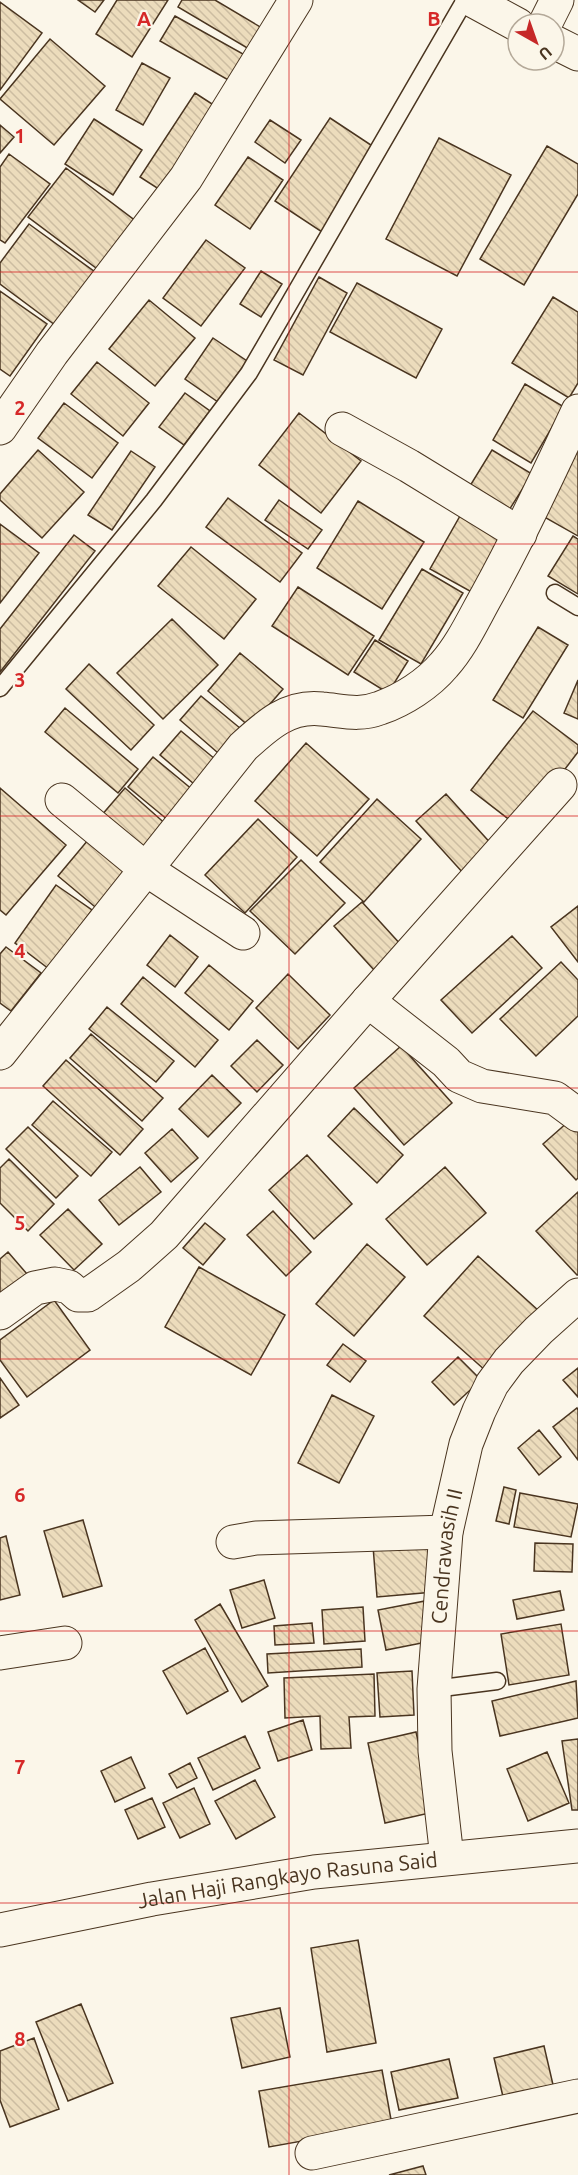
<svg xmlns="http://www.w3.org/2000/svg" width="578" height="2175" viewBox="0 0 578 2175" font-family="Ubuntu,sans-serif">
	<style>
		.building { fill: url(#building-back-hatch); stroke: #4a3520; stroke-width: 1.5 }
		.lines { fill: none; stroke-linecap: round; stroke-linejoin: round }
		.lane-casing { stroke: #4a3520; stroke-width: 19 }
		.street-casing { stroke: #4a3520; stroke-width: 35 }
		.secondary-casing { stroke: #4a3520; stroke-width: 35 }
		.highway-casing { stroke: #4a3520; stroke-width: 35 }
		.lane { stroke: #fbf6e9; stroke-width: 16 }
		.street { stroke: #fbf6e9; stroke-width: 33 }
		.secondary { stroke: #fbf6e9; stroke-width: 33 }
		.highway { stroke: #fbf6e9; stroke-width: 33 }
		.grid { fill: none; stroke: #d62828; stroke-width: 1.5; stroke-opacity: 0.55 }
		.labels { text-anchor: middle; stroke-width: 4.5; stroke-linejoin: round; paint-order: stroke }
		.street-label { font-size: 21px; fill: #4a3520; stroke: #fbf6e9 }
		.grid-label { font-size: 20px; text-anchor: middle; font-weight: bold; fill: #d62828; stroke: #fbf6e9; stroke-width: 4.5; stroke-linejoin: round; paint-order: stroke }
	</style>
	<defs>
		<pattern id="building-back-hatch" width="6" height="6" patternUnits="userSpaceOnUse" patternTransform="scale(1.5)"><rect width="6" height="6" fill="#ecdcbc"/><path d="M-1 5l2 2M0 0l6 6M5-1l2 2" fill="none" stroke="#ccbda1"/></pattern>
	</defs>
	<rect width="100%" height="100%" fill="#fbf6e9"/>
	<path class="building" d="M78 0H104L95 12Z
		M117 0H168L132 57 96 34Z
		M182 0H215L267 31 254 52 178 7Z
		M0 2 42 33 0 90Z
		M175 16 252 59 237 85 160 41Z
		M50 39 105 86 54 145 0 99Z
		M142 63 170 78 143 125 116 110Z
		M195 93 223 111 168 195 140 177Z
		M330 118 377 149 322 232 275 201Z
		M94 119 142 150 113 195 65 164Z
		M270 120 301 140 285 163 255 142Z
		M0 125 14 137 0 153Z
		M439 138 511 175 457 276 386 239Z
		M547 146 578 164V194L524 285 480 259Z
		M9 154 50 184 5 243 0 240V167Z
		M248 157 283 180 250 229 215 205Z
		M66 168 137 222 100 271 28 217Z
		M29 224 95 272 55 325 0 284V263Z
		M206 240 245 268 201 326 163 298Z
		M261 271 282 284 261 317 240 304Z
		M319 277 347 293 303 375 274 360Z
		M357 283 442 329 416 378 330 332Z
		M0 291 47 324 10 376 0 369Z
		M553 297 578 312V383L569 398 512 363Z
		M149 300 195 338 155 386 109 349Z
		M213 338 247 361 218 402 185 379Z
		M97 362 149 403 123 436 71 394Z
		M525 384 564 407 531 463 493 440Z
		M185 393 210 411 184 445 159 427Z
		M64 403 118 443 92 478 38 438Z
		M299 413 361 461 321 513 259 465Z
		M578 445V536L539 514Z
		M38 450 84 492 42 538 0 500V494Z
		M492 450 532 474 504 518 465 494Z
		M131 451 155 467 112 530 88 515Z
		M228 498 302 553 280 582 206 527Z
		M279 500 322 530 308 549 265 520Z
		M358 501 424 542 382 609 317 568Z
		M460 516 507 542 477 595 430 569Z
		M0 524 39 553 0 603Z
		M74 535 95 551 0 672V629Z
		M573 536 578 539V594L548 576Z
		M191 547 256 599 224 639 158 586Z
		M422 569 463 593 421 664 379 640Z
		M298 587 374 636 348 675 272 626Z
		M172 619 218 665 163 719 117 673Z
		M538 627 568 645 523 718 493 700Z
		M375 640 408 661 388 693 354 672Z
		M240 653 283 689 250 727 208 691Z
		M89 664 154 725 131 750 66 689Z
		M578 680V719L564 713Z
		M201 696 246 733 225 759 180 720Z
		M65 708 138 769 118 793 45 732Z
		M533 711 578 745V752L520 828 471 790Z
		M181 731 215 759 194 784 160 755Z
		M306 743 369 799 317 856 255 801Z
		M153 757 199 795 174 825 128 787Z
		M0 788 66 845 6 915 0 910Z
		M125 788 169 827 144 855 101 816Z
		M446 794 494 847 464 874 416 821Z
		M377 799 421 839 364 902 320 862Z
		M258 819 297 857 245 913 205 875Z
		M88 840 130 876 100 911 58 876Z
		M301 860 345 903 295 954 250 911Z
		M56 885 92 910 49 969 15 943Z
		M362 902 402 946 374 970 334 926Z
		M578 906V962L551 927Z
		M170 935 198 957 175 987 147 965Z
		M512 936 542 968 472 1033 441 1000Z
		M6 947 41 973 11 1011 0 1003V954Z
		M561 962 578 980V1016L536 1056 500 1019Z
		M209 965 253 1001 229 1030 185 993Z
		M288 974 330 1015 298 1049 256 1008Z
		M143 977 218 1040 195 1067 121 1004Z
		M107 1007 174 1061 156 1082 89 1029Z
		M91 1034 163 1098 142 1121 70 1058Z
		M257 1040 283 1065 257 1092 231 1066Z
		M401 1046 452 1103 404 1145 354 1088Z
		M66 1060 143 1129 120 1155 43 1086Z
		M212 1075 241 1103 208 1137 179 1109Z
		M53 1101 112 1152 91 1176 32 1125Z
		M354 1108 403 1155 377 1183 328 1136Z
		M569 1121 578 1132V1178L576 1180 543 1144Z
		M28 1127 78 1176 56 1198 6 1149Z
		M172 1129 198 1158 171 1182 145 1153Z
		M307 1155 352 1204 314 1239 269 1190Z
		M9 1159 54 1204 28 1231 0 1203V1168Z
		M140 1167 161 1192 119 1225 99 1200Z
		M445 1167 486 1213 427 1265 386 1219Z
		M578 1192V1275H577L536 1231Z
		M68 1209 102 1244 74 1270 40 1235Z
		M273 1211 311 1252 286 1276 247 1235Z
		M205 1223 225 1239 203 1265 183 1248Z
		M367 1244 405 1277 354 1336 316 1304Z
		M8 1252 27 1274 0 1296V1259Z
		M478 1256 539 1311 486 1371 424 1316Z
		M199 1267 285 1315 251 1375 165 1327Z
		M54 1300 90 1350 27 1397 0 1360V1340Z
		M343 1344 366 1361 350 1382 327 1365Z
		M458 1357 481 1380 454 1405 432 1382Z
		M578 1368V1397L563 1380Z
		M0 1378 19 1405 0 1418Z
		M332 1395 374 1416 339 1483 298 1463Z
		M577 1408 578 1410V1460L553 1427Z
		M539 1430 561 1457 539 1475 518 1448Z
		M504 1487 516 1490 509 1524 496 1521Z
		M520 1493 578 1504 571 1537 514 1527Z
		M83 1520 102 1586 63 1597 44 1531Z
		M6 1536 20 1595 0 1600V1538Z
		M430 1541 434 1592 377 1597 373 1546Z
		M535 1543 573 1544 572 1572 534 1571Z
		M264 1580 275 1618 242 1628 230 1590Z
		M560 1591 564 1610 517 1619 513 1600Z
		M425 1601 432 1641 386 1650 378 1610Z
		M220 1604 268 1686 242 1702 195 1620Z
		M363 1607 365 1641 324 1644 322 1610Z
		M312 1623 314 1643 275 1645 274 1626Z
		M561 1624 569 1675 509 1685 501 1634Z
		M205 1648 228 1691 187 1714 163 1671Z
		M361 1649 362 1667 268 1673 267 1654Z
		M412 1671 414 1715 380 1717 377 1673Z
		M374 1674 375 1716 349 1717 351 1748 321 1749 320 1716 285 1718 284 1678Z
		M576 1681 578 1718 500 1736 492 1701Z
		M303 1720 312 1750 278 1761 268 1732Z
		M416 1732 434 1812 385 1823 368 1743Z
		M245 1736 260 1768 213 1790 198 1758Z
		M578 1739V1810H572L562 1741Z
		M547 1752 569 1803 528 1821 507 1769Z
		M131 1757 145 1788 115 1802 101 1771Z
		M190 1763 197 1778 177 1788 169 1774Z
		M255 1780 275 1817 236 1839 215 1801Z
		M194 1788 210 1824 180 1838 163 1803Z
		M152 1798 165 1827 138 1839 125 1810Z
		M358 1940 376 2043 327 2052 311 1948Z
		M81 2004 113 2083 68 2101 36 2022Z
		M280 2008 290 2057 242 2068 231 2018Z
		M34 2038 59 2109 10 2127 0 2100V2051Z
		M544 2046 554 2089 504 2101 494 2058Z
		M449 2059 458 2098 399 2110 391 2072Z
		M382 2070 392 2125 269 2147 259 2091Z
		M423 2166 426 2175H389Z"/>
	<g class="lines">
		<g class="lane-casing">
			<path id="lane" d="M555 593 578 607
				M0 688 154 500 249 373 465 0
				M434 1689 497 1681"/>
		</g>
		<g class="street-casing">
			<g id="street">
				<path d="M545 24 557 0"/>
				<path d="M0 428 52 353 186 178 296 0"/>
				<path d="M342 429 409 466 520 534"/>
				<path d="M62 800 147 870 243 933"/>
				<path d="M368 1001 446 1062 459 1076 482 1086 555 1098 578 1115"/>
				<path d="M0 1053 243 747C266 726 288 705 322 709 344 711 359 716 380 708 403 700 428 684 444 665 462 645 474 618 487 595 520 535 549 473 578 411"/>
				<path d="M0 1313 35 1288 55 1284 69 1287 78 1295H88L129 1266 164 1235 368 1001 560 785"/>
				<path d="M233 1542 256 1538 446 1532"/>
				<path d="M0 1653 65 1643"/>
				<path id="s1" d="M447 1858 435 1751 434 1689 446 1532 466 1444 479 1411 492 1384 509 1361 539 1330 578 1295"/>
				<path d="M312 2153 578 2096"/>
			</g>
		</g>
		<g class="secondary-casing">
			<g id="secondary">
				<path id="s2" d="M0 1930 152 1899 314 1872 578 1846"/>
			</g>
		</g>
		<g class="highway-casing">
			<path id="highway" d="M472 0 518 25
				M554 42 578 54"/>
		</g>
		<use href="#lane" class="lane"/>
		<use href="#street" class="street"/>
		<use href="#secondary" class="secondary"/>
		<use href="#highway" class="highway"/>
	</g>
	<path class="grid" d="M289 0V2175M0 272H578M0 544H578M0 816H578M0 1088H578M0 1359H578M0 1631H578M0 1903H578"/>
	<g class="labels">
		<g class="street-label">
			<text dy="7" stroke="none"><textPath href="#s1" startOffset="303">Cendrawasih II</textPath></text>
			<text dy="7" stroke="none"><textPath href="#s2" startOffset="292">Jalan Haji Rangkayo Rasuna Said</textPath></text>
		</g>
	</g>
	<g class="grid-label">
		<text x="144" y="26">A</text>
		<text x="434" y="26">B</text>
		<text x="20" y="143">1</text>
		<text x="20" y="415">2</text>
		<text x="20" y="687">3</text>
		<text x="20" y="958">4</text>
		<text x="20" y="1230">5</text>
		<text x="20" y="1502">6</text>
		<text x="20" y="1774">7</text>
		<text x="20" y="2046">8</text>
	</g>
	<g transform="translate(536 42) rotate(140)"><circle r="28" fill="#fbf6e9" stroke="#b4a999" stroke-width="1.5"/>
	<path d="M0-4.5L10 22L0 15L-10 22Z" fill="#c62828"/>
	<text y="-9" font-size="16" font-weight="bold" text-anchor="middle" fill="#4a3520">U</text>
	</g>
</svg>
